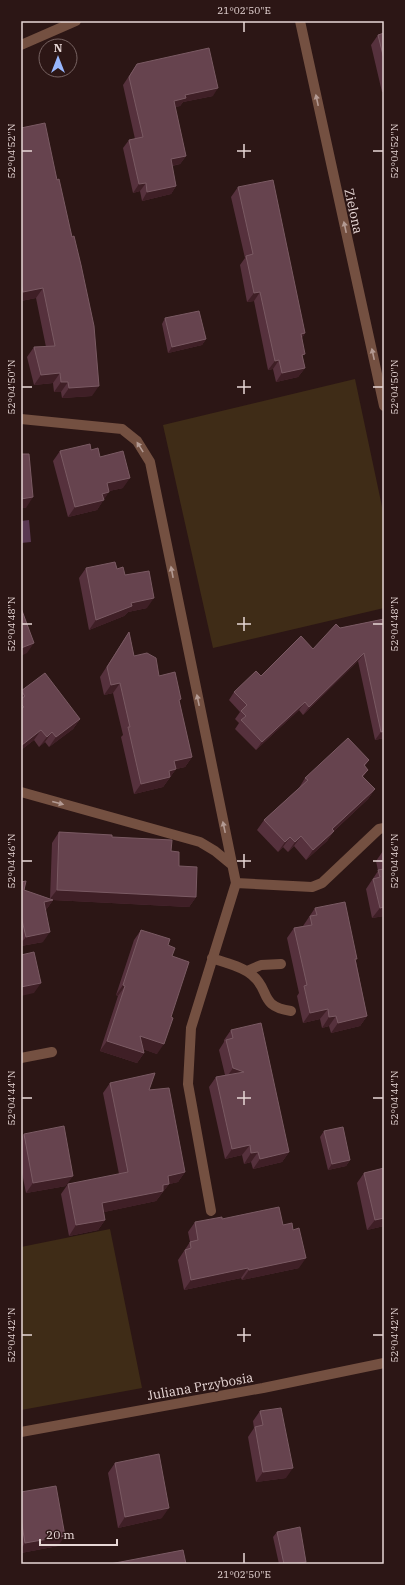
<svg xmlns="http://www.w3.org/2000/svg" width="405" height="1585" viewBox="0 0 405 1585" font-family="'IBM Plex Serif',serif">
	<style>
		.green { fill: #3f2c17 }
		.water { fill: #593851 }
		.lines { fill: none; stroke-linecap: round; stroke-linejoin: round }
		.lane { stroke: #745041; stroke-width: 10 }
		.street { stroke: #745041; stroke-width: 10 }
		.wall { fill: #56313d }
		.shaded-wall { fill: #3f1f26 }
		.building { fill: #66434e; stroke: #7a5a63 }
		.oneway { fill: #b39a93 }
		.ticks { fill: none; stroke: #e7d7d6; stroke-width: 1.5 }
		.labels { text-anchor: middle; stroke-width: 3; stroke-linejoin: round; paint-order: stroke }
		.street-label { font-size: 13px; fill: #e7d7d6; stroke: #2c1615 }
		.neatline { fill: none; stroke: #e7d7d6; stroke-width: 1.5 }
		.ticks-label { font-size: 10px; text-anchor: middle; fill: #e7d7d6 }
	</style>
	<rect width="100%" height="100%" fill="#2c1615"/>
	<path class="green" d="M355 379 384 516V608L213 648 163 425Z
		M110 1229 142 1388 21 1410V1247Z"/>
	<path class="water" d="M29 520 31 542 21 543V521Z"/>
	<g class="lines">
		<path class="lane" d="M21 419 122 429 137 441 150 462 236 883 191 1028 188 1084 211 1211
			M21 792 200 842 215 851 232 865
			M236 883 312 887 322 883 379 829 384 828
			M212 958C225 963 242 966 252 975 271 990 258 1006 291 1011
			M247 971 261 965 281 964"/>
		<path class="street" d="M300 21 384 406
			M21 45 76 21
			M21 1058 52 1052
			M21 1432 263 1388 384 1363"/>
	</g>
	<path class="wall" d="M384 33V92H382L371 45 378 35Z
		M137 64 213 96 183 102 180 106 175 107 186 156 180 164 172 166 176 186 171 194 142 201 140 191 133 193 123 148 129 140 135 139 123 85Z
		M21 128 92 396 62 398 61 392H54L53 383 34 385 27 357 34 347H46L36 298 21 301Z
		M238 187 305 333 302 338 303 358 305 368 298 377 276 382 273 369 268 370 254 301 247 302 240 265 245 258 231 197Z
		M165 318 206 339 202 345 168 353 162 324Z
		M91 450 100 457 123 488 109 491 97 510 68 517 53 461 60 451Z
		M86 568 117 569 125 575 147 608 128 612 124 616 89 630 79 578Z
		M384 619V738L375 740 358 661 303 715 299 710 256 750 235 729 239 723 235 719 240 712 229 700 234 692 261 676 313 649 340 628Z
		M129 632 134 656 159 676 179 702 192 757 185 767 176 769 163 787 134 794 121 737 123 735 113 693 104 695 100 677Z
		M21 691 80 719 73 729 49 747 45 742 39 747 34 740 21 750Z
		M369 760 365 766 368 770 363 777 375 789 368 799 334 831 327 841 306 860 294 846 288 852 283 847 278 852 257 830 264 820 299 788 305 778Z
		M59 832 112 837 171 851 196 897 189 907 53 900 46 910H45L43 942 21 946V882L24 890 50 899 52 843Z
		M383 851H384V916L372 918 366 889 378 871 376 861Z
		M315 908 356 961 367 1016 360 1026 331 1033 329 1026 322 1028 320 1019 303 1023 297 996 299 993 287 938 294 928 303 926Z
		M141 930 168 945 172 956 157 1054 143 1049 144 1053 137 1063 100 1051 118 996 116 995 134 940Z
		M231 1030 289 1152 282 1162 253 1169 251 1162 244 1164 242 1155 225 1159 209 1087 216 1077 225 1075 219 1050 224 1042V1040Z
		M110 1083 149 1090 185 1172 178 1182 169 1184 156 1201 104 1212 105 1220 98 1230 69 1236 61 1194 68 1184 119 1174 103 1093Z
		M324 1131 350 1160 346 1166 328 1170 320 1137Z
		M24 1134 66 1186 26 1193 21 1168V1138Z
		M384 1168V1226L367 1230 357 1183 364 1173Z
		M222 1219 283 1225 299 1268 242 1280 241 1278 184 1290 178 1260 190 1242 188 1232 195 1222Z
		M260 1411 286 1478 256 1482 248 1437 254 1428 253 1421Z
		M115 1463 162 1518 118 1528 108 1473Z
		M21 1492 58 1546 21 1553Z
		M277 1532 306 1562 305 1564H279L273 1537Z"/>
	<path class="shaded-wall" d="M218 88 213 96 183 102 180 106 168 109 174 101 185 95Z
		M186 156 180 164 165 167 171 159Z
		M146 183 140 191 133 193 139 184Z
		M176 186 171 194 142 201 147 192Z
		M43 288 36 298 21 301V294L23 292Z
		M260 292 254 301 247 302 254 293Z
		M305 333 299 342 301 334Z
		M206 339 202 345 168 353 172 347Z
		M279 360 273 369 268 370 275 361Z
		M305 368 298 377 276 382 282 373Z
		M60 373 53 383 34 385 41 375Z
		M61 382H68L61 392H54Z
		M99 386 92 396 62 398 69 388Z
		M130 478 123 488 100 493 107 483Z
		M109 492 97 510 68 517 75 507 102 494Z
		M33 497 26 508H21V499Z
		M154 598 147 608 128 612 124 616 89 630 96 620 131 603Z
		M34 643 27 653 21 656V648Z
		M364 653 358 661 303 715 309 707Z
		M120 683 113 693 104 695 111 685Z
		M305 702 299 710 256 750 262 742Z
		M80 719 73 729 49 747 56 737Z
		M41 730 34 740 21 750V747L22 745Z
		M384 731V738L375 740 381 732Z
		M52 732 45 742 39 747 47 737Z
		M192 757 185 767 167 771 174 761Z
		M176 769 163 787 134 794 141 784 169 771Z
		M375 789 368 799 325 839 332 829Z
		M334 831 327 841 306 860 313 850Z
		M301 836 294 846 288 852 295 842Z
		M290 837 283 847 278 852 285 842Z
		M57 890 196 897 189 907 53 900 46 910 37 912 44 902 49 900Z
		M384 907V916L372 918 380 908Z
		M50 932 43 942 21 946V943L26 937Z
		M41 983 34 993 21 996V987Z
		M123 985 125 986 118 996 116 995Z
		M328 1009 320 1019 303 1023 310 1013Z
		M336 1016 329 1026 322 1028 329 1017Z
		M367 1016 360 1026 331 1033 338 1023Z
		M140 1036 164 1044 157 1054 133 1046Z
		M107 1041 144 1053 137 1063 100 1051Z
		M233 1068 244 1072 226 1078Z
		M250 1145 242 1155 225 1159 232 1149Z
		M258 1152 251 1162 244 1164 251 1153Z
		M289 1152 282 1162 253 1169 260 1159Z
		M350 1160 346 1166 328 1170 332 1164Z
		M185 1172 178 1182 161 1186 168 1176Z
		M73 1176 66 1186 26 1193 33 1183Z
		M169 1184 156 1201 95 1214 102 1203 163 1185Z
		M384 1218V1226L367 1230 375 1220Z
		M105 1220 98 1230 69 1236 76 1225Z
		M306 1258 299 1268 242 1280 249 1270Z
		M248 1268 241 1278 184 1290 191 1280Z
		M293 1468 286 1478 256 1482 263 1472Z
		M169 1508 162 1518 118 1528 125 1517Z
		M65 1536 58 1546 21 1553V1549L25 1543Z
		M306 1562 305 1564H293Z"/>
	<path class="building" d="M384 33V59L378 35Z
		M209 48 218 88 185 95 186 98 174 101 186 156 171 159 176 186 147 192 146 183 139 184 129 140 143 137 129 77 137 64Z
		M45 123 57 180 59 179 72 237 74 236 81 265 94 326 99 386 69 388 68 382H61L60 373 41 375 34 347 55 346 43 288 23 292 21 284V128Z
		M273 180 305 333 301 334 305 354 302 355 305 368 282 373 279 360 275 361 260 292 254 293 246 256 253 254 238 187Z
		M199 311 206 339 172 347 165 318Z
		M90 444 91 450 98 448 100 457 123 451 130 478 107 483 109 492 102 494 104 500 75 507 60 451Z
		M21 454H29L33 497 21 499Z
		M115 562 117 569 123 567 125 575 149 571 154 598 131 603 132 606 96 620 86 568Z
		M21 608 34 643 21 648Z
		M384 619V731L381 732 364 653 309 707 305 702 262 742 241 720 246 716 241 711 247 705 234 692 256 671 261 676 301 636 313 649 336 624 340 628Z
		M129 632 134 656 147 653 156 658 159 676 175 672 181 699 179 700 192 757 174 761 176 769 169 771 170 777 141 784 128 727H130L120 683 111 685 107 667Z
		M45 673 80 719 56 737 52 732 47 737 41 730 22 745 21 743V709L24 707 21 704V699L25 696 21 691Z
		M348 738 369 760 364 765 368 770 362 776 375 789 332 829 334 831 313 850 301 836 295 842 290 837 285 842 264 820 308 780 305 778Z
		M59 832 112 835V837L172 840 171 851 179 852V866L197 867 196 897 57 890Z
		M384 869V907L380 908 373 879 380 877 378 870Z
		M26 881 24 890 53 900 44 902 50 932 26 937 21 916V882Z
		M345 902 357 959H355L367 1016 338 1023 336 1016 329 1017 328 1009 310 1013 304 986 307 985 294 928 312 925 310 916 317 915 315 908Z
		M141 930 170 939 168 945 175 948 172 956 189 962 171 1017 173 1018 164 1044 140 1036 144 1053 107 1041 125 986 123 985Z
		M34 952 41 983 21 987V955Z
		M261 1023 289 1152 260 1159 258 1152 251 1153 250 1145 232 1149 216 1077 244 1072 233 1068 226 1040 233 1038 231 1030Z
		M155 1073 149 1090 169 1088 185 1172 168 1176 169 1184 163 1185V1191L102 1203 105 1220 76 1225 68 1184 128 1172 110 1083Z
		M64 1126 73 1176 33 1183 24 1134Z
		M343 1127 350 1160 332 1164 324 1131Z
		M384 1168V1218L375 1220 364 1173Z
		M279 1207 283 1225 292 1223 293 1230 299 1228 306 1258 249 1270 248 1268 191 1280 185 1250 191 1248 190 1242 198 1240 195 1222 222 1217V1219Z
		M281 1408 293 1468 263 1472 255 1427 263 1425 260 1411Z
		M159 1454 169 1508 125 1517 115 1463Z
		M56 1486 65 1536 25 1543 21 1519V1492Z
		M300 1527 306 1562 293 1564H284L277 1532Z
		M183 1550 186 1564H110Z"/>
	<defs><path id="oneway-solid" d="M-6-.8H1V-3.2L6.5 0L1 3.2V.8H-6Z"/></defs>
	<g class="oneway">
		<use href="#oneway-solid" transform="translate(317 100) rotate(-102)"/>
		<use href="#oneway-solid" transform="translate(345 227) rotate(-102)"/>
		<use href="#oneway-solid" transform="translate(373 354) rotate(-102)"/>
		<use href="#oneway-solid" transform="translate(140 447) rotate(-122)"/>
		<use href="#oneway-solid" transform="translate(172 572) rotate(-101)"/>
		<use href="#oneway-solid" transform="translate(198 700) rotate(-102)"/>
		<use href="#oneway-solid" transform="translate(58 803) rotate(15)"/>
		<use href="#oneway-solid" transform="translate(224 827) rotate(-102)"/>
	</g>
	<path class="ticks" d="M244 22V32M244 144V158M22 151H32M237 151H251M373 151H383M244 380V394M22 387H32M237 387H251M373 387H383M244 617V631M22 624H32M237 624H251M373 624H383M244 854V868M22 861H32M237 861H251M373 861H383M244 1091V1105M22 1098H32M237 1098H251M373 1098H383M244 1328V1342M22 1335H32M237 1335H251M373 1335H383M244 1553V1563"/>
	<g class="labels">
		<g class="street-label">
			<text transform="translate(354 211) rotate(78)" y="5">Zielona</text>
			<text transform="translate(200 1386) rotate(-10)" y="5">Juliana Przybosia</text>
		</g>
	</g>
	<rect width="405" height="1585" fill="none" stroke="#2c1615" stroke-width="44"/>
	<g transform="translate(58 58)"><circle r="19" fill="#2c1615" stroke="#776362"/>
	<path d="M0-3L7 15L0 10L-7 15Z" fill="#97b6fd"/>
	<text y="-6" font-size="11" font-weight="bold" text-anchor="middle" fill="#e7d7d6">N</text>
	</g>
	<path d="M40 1539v6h77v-6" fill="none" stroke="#e7d7d6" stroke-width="2"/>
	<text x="46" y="1539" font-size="12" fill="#e7d7d6" stroke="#2c1615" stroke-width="3" paint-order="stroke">20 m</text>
	<rect x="22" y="22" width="361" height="1541" class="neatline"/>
	<g class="ticks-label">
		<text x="244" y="14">21°02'50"E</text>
		<text transform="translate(11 151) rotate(-90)" y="4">52°04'52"N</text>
		<text transform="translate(394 151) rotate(-90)" y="4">52°04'52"N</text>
		<text transform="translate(11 387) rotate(-90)" y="4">52°04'50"N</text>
		<text transform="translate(394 387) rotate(-90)" y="4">52°04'50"N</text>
		<text transform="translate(11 624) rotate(-90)" y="4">52°04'48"N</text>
		<text transform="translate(394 624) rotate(-90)" y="4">52°04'48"N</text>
		<text transform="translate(11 861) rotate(-90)" y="4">52°04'46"N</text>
		<text transform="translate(394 861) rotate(-90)" y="4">52°04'46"N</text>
		<text transform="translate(11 1098) rotate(-90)" y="4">52°04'44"N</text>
		<text transform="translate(394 1098) rotate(-90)" y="4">52°04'44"N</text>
		<text transform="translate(11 1335) rotate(-90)" y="4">52°04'42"N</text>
		<text transform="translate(394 1335) rotate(-90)" y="4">52°04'42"N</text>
		<text x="244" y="1578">21°02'50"E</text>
	</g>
</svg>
